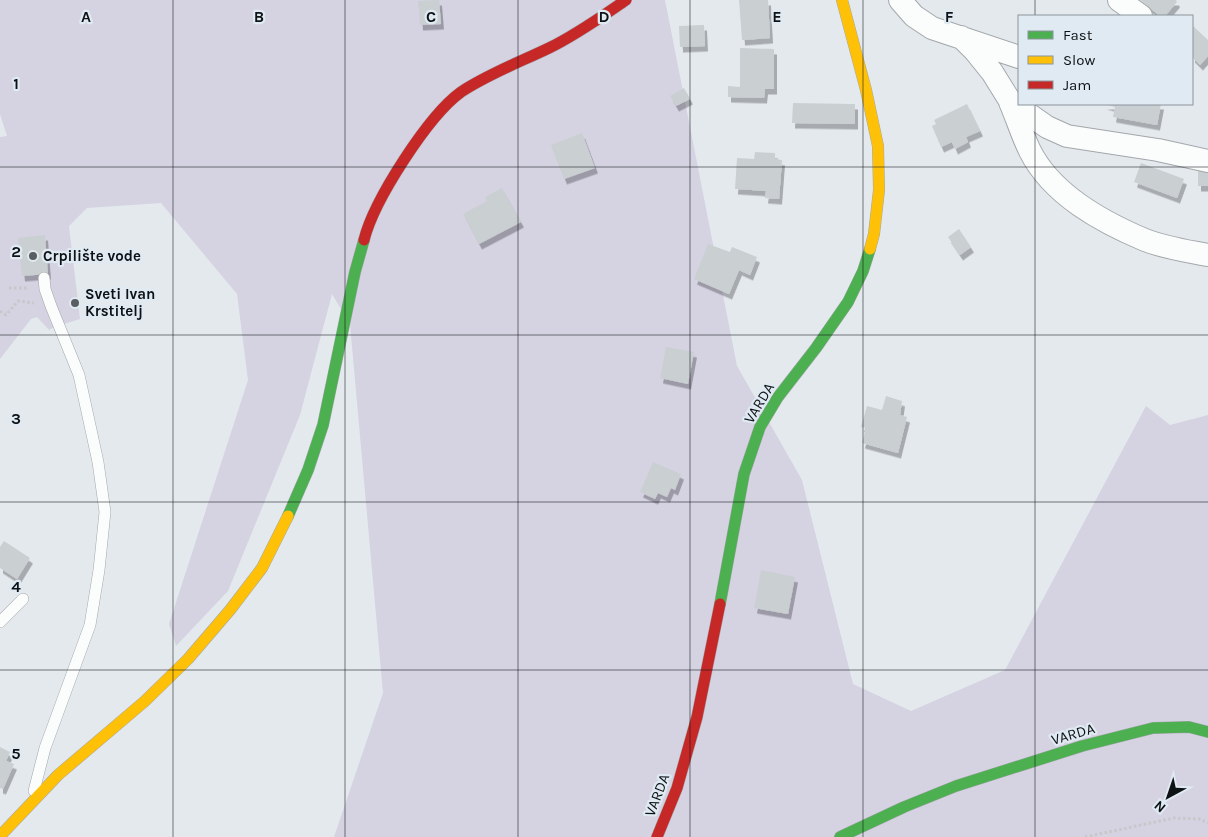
<svg xmlns="http://www.w3.org/2000/svg" width="1208" height="837" viewBox="0 0 1208 837" font-family="Karla,sans-serif">
	<style>
		.green { fill: #d5d2e2 }
		.building { fill: #cacfd2; filter: url(#shadow) }
		.lines { fill: none; stroke-linecap: round; stroke-linejoin: round }
		.lane-casing { stroke: #a3a7aa; stroke-width: 12 }
		.street-casing { stroke: #a3a7aa; stroke-width: 24 }
		.fast-casing { stroke: #a3a7aa; stroke-width: 12 }
		.slow-casing { stroke: #a3a7aa; stroke-width: 12 }
		.jam-casing { stroke: #a3a7aa; stroke-width: 12 }
		.path { stroke: #c7c8ca; stroke-width: 3; stroke-dasharray: 2.5 2.5; stroke-linecap: butt }
		.lane { stroke: #fbfcfc; stroke-width: 11 }
		.street { stroke: #fbfcfc; stroke-width: 22 }
		.fast { stroke: #4caf50; stroke-width: 11 }
		.slow { stroke: #ffc107; stroke-width: 11 }
		.jam { stroke: #c62828; stroke-width: 11 }
		.grid { fill: none; stroke: #0f1215; stroke-width: 1; stroke-opacity: 0.55 }
		.poi-dot { fill: #5a5d61; stroke: #dfeaf3; stroke-width: 2 }
		.labels { text-anchor: middle; stroke-width: 4.5; stroke-linejoin: round; paint-order: stroke }
		.poi-label { font-size: 15px; font-weight: bold; fill: #0f1215; stroke: #dfeaf3; text-anchor: start }
		.street-label { font-size: 15px; fill: #0f1215; stroke: #dfeaf3 }
		.grid-label { font-size: 16px; text-anchor: middle; font-weight: bold; fill: #0f1215; stroke: #dfeaf3; stroke-width: 4.5; stroke-linejoin: round; paint-order: stroke }
	</style>
	<defs>
		<filter id="shadow"><feDropShadow dx="3" dy="5.5" stdDeviation="0" flood-color="#0004"/></filter>
	</defs>
	<rect width="100%" height="100%" fill="#e4e9ee"/>
	<path class="green" d="M0 0H665L737 366 802 480 853 684 911 711 1005 670 1146 406 1170 425 1208 415V837H334L383 693 350 324 332 294 300 415 228 591 176 646 169 624 248 380 237 294 161 203 87 208 69 226 80 319 54 327 49 330 37 317 31 319 0 359V137L7 136 0 114Z"/>
	<path class="building" d="M439 0 441 24 420 25 418 1Z
		M739 0H768L770 38 742 40Z
		M1140 0H1176L1177 2 1165 16H1160Z
		M704 25 705 46 680 47 679 26Z
		M1193 26 1208 40V56L1200 65 1192 57V28Z
		M740 48 774 49V89H765L764 98 728 97V86L740 87Z
		M684 88 690 99 676 106 670 96Z
		M793 103 855 104V124L792 123Z
		M967 104 980 131 966 137 968 142 955 149 952 142 941 147 932 126 936 124 934 120Z
		M1104 104H1161L1157 125 1113 117 1115 107Z
		M582 133 595 168 564 179 551 145Z
		M755 152 775 153V159L782 160 779 199 765 198 766 191 735 189 737 158 754 159Z
		M1141 163 1184 179 1177 198 1134 182Z
		M1198 170H1208V186H1198Z
		M502 188 521 222 479 244 463 214 487 201 485 197Z
		M959 229 971 247 960 255 948 237Z
		M45 235 48 274 22 276 18 238Z
		M708 244 730 252 732 247 757 257 750 275 739 270 729 294 694 279Z
		M666 347 694 352 688 384 660 378Z
		M886 396 902 401 900 415 907 417 898 453 862 443 866 428 861 427 867 406 882 410Z
		M653 462 681 474 675 490 671 488 667 497 658 493 655 499 640 492Z
		M4 541 30 558 17 579 0 568V547Z
		M761 570 795 577 788 614 754 608Z
		M0 747 10 752 6 761 14 764 3 789 0 788Z"/>
	<g class="lines">
		<g class="lane-casing">
			<path id="lane" d="M0 622 23 599
				M34 791 45 748 90 625 99 570 105 512 98 462 79 375 51 306 45 289 44 278"/>
		</g>
		<g class="street-casing">
			<path id="street" d="M900 0 914 16 932 28 1019 57
				M1119 0 1141 16
				M961 37 975 51 992 72 1010 101 1047 127 1067 136 1158 150 1208 161
				M1010 102C1017 118 1022 135 1030 151 1052 195 1102 222 1145 240 1165 248 1187 251 1208 255"/>
		</g>
		<g class="fast-casing">
			<path id="fast" d="M288 516 308 470 323 425 355 272 364 240
				M720 604 744 474 760 427 778 397 816 348 848 302 863 271 870 249
				M840 837 904 807 956 786 1082 746 1153 728 1189 727 1208 732"/>
		</g>
		<g class="slow-casing">
			<path id="slow" d="M842 0 866 90 878 146 879 190 874 234 870 249
				M0 836 58 775 145 701 188 659 230 610 262 568 288 516"/>
		</g>
		<g class="jam-casing">
			<path id="jam" d="M364 240C374 200 428 116 461 92 488 74 520 62 549 48 576 35 601 17 626 0
				M657 837 677 788 697 717 720 604"/>
		</g>
		<path class="path" d="M9 288H29
			M0 311 6 315 18 301 34 303
			M1085 837 1174 818 1200 819 1208 823"/>
		<use href="#lane" class="lane"/>
		<use href="#street" class="street"/>
		<use href="#fast" class="fast"/>
		<use href="#slow" class="slow"/>
		<use href="#jam" class="jam"/>
	</g>
	<path class="grid" d="M173 0V837M345 0V837M518 0V837M690 0V837M863 0V837M1035 0V16M1035 104V837M0 167H1208M0 335H1208M0 502H1208M0 670H1208"/>
	<g class="poi-dot">
		<circle cx="33" cy="256" r="5"/>
		<circle cx="75" cy="303" r="5"/>
	</g>
	<g class="labels">
		<g class="poi-label">
			<text x="43" y="261">Crpilište vode</text>
			<text x="85" y="299">Sveti Ivan<tspan x="85" dy="17">Krstitelj</tspan></text>
		</g>
		<g class="street-label">
			<text transform="translate(759 403) rotate(-59)" y="5">VARDA</text>
			<text transform="translate(1073 734) rotate(-16)" y="5">VARDA</text>
			<text transform="translate(657 795) rotate(-69)" y="5">VARDA</text>
		</g>
	</g>
	<g class="grid-label">
		<text x="86" y="22">A</text>
		<text x="259" y="22">B</text>
		<text x="431" y="22">C</text>
		<text x="604" y="22">D</text>
		<text x="777" y="22">E</text>
		<text x="949" y="22">F</text>
		<text x="16" y="89">1</text>
		<text x="16" y="257">2</text>
		<text x="16" y="424">3</text>
		<text x="16" y="592">4</text>
		<text x="16" y="759">5</text>
	</g>
	<rect x="1018" y="15" width="175" height="90" fill="#dfeaf3" stroke="#8c949a"/>
	<rect x="1028" y="31" width="25" height="8" fill="#4caf50" stroke="#8c949a"/>
	<text x="1063" y="40" font-size="15" fill="#0f1215">Fast</text>
	<rect x="1028" y="56" width="25" height="8" fill="#ffc107" stroke="#8c949a"/>
	<text x="1063" y="65" font-size="15" fill="#0f1215">Slow</text>
	<rect x="1028" y="81" width="25" height="8" fill="#c62828" stroke="#8c949a"/>
	<text x="1063" y="90" font-size="15" fill="#0f1215">Jam</text>
	<g transform="translate(1168 797) rotate(220)" stroke="#dfeaf3" stroke-width="4" paint-order="stroke">
	<path d="M0-4L9 19L0 12L-9 19Z" fill="#0f1215"/>
	<text y="-8" font-size="14" font-weight="bold" text-anchor="middle" fill="#0f1215">N</text>
	</g>
</svg>
